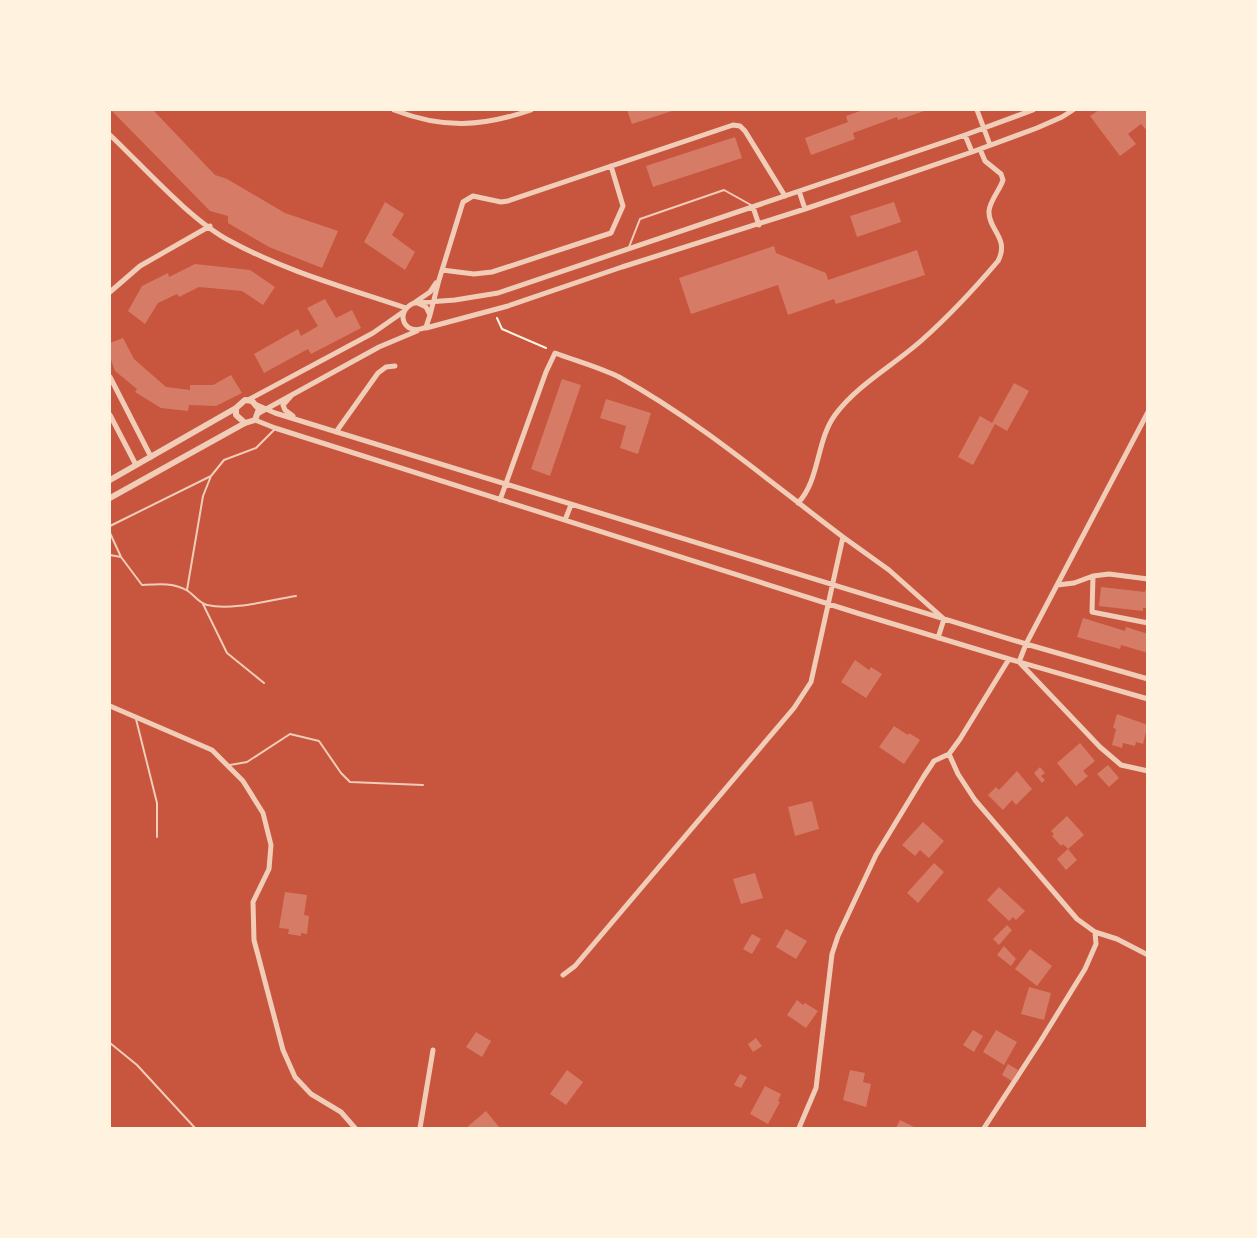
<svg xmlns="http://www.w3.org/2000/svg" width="1257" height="1238" viewBox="0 0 1257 1238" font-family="Jost,sans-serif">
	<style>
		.building { fill: #d67c66 }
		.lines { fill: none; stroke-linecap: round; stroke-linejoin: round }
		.path { stroke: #fff3e0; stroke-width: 2 }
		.service { stroke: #f1ccb7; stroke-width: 2 }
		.minor { stroke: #f1ccb7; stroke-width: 5 }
		.tertiary { stroke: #f1ccb7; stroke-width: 6 }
	</style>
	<rect width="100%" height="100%" fill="#c8553d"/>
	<path class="building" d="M111 110H153L215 175 227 179 285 213 338 231 322 268 269 247 228 223V216L210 211Z
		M627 110H675L632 124Z
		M863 110H927L898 120 897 117 853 133 855 139 811 155 805 138 848 122 846 116Z
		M1099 110H1148V132L1141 124 1128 134 1136 144 1120 156 1090 116Z
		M735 137 742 158 653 187 646 166Z
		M385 202 404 214 392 235 415 252 405 270 364 242Z
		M894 202 901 222 857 237 850 216Z
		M774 246 776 253 826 273 828 280 917 250 925 275 836 304 834 299 788 315 778 285 691 314 679 278Z
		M195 264 250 270 275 287 263 305 242 291 199 287 179 297 177 294 158 303 145 324 128 311 142 286 168 273 169 277Z
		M325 299 336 318 352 310 361 328 311 354 308 349 264 373 254 354 298 329 301 336 318 326 307 308Z
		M123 338 134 359 166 387 190 390V385H213L231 375 242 393 216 406 189 405 188 411 161 408 135 392 137 389 115 371 110 357V343Z
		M562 379 581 385 550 476 531 469Z
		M1014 383 1029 391 1007 431 995 424 973 465 958 457 980 416 992 423Z
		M606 399 651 413 638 454 620 448 626 426 600 418Z
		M1101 587 1145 592V590H1148V608H1143V611L1099 606Z
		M1083 618 1125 631 1126 627 1148 634V653L1121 645 1120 649 1077 637Z
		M855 660 869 670 871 667 882 674 866 698 841 682Z
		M1117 714 1148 725V732H1146L1143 744 1136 742 1135 746 1123 743 1122 748 1112 745 1116 729 1113 728Z
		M894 726 908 735 909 733 920 740 904 764 879 747Z
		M1080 743 1095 761 1083 771 1088 776 1076 786 1057 763Z
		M1108 765 1119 778 1109 787 1097 774Z
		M1040 767 1045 773 1041 776 1045 780 1042 783 1034 773Z
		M1017 771 1032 789 1016 805 1012 800 1003 810 988 795 996 787 999 790Z
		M812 801 819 829 795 836 788 807Z
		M1067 816 1084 835 1068 849 1063 844 1061 846 1052 836 1054 834 1051 831Z
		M923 822 944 841 929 858 920 850 915 856 902 845Z
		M1068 849 1077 860 1066 870 1057 859Z
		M934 863 944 872 918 903 907 893Z
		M755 873 763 898 741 904 733 879Z
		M999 887 1025 911 1016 920 1013 917 1009 921 987 900Z
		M285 892 307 895 304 915 309 916 307 934 301 933V936L288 934 289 929 279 928Z
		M1007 925 1012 930 999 945 993 939Z
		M786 929 807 941 796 959 776 947Z
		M752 934 761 939 752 954 743 949Z
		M1004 946 1016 959 1011 966 997 955Z
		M1030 949 1052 966 1037 986 1015 969Z
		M1029 987 1051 993 1044 1020 1021 1014Z
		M797 1000 803 1005 805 1003 818 1011 806 1028 787 1015Z
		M973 1030 983 1036 974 1052 963 1045Z
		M996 1030 1017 1042 1004 1065 983 1052Z
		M476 1032 491 1041 482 1057 466 1047Z
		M756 1038 762 1046 753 1052 748 1044Z
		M1008 1064 1018 1070 1012 1081 1002 1075Z
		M567 1070 583 1082 566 1105 550 1094Z
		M850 1070 865 1073 863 1082 871 1084 866 1107 843 1100Z
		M740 1074 747 1077 741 1088 734 1085Z
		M765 1086 781 1094 778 1101 780 1102 768 1124 750 1114Z
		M486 1111 499 1127 497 1128H466Z
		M900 1120 916 1128H896Z"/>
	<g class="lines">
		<path class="path" d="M497 318 502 329 546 348"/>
		<path class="service" d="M629 247 640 219 724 190 751 205
			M110 526 211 476
			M110 533 121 557 142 585C157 584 174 582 188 591 195 596 199 603 207 605 232 611 270 600 296 596
			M110 555 121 557
			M187 590 203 496 211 476 224 460 256 448 275 429
			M203 604 227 653 264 683
			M136 719 157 803V837
			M230 765 247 762 290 734 319 741 341 773 350 782 423 785
			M110 1043 137 1065 195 1128"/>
		<path class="minor" d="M394 110C443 129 482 127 531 110
			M977 110 990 145
			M110 135C144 167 189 219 230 241 285 271 347 288 406 308
			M965 135 972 152
			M799 191 805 209
			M753 207 759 225
			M442 270 474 274 492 272 611 233 623 206 611 166
			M110 292 140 266 210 226
			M414 303 430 292 436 283
			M418 303 426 307 430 315 426 327C405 338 393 312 414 303L455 300 498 293 965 135 1033 110
			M430 315 439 280 463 202 473 196 501 202 508 201 733 125 740 126 745 131 785 196
			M426 328 508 306 622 267 805 209 972 152 1037 128 1062 117 1073 110
			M110 377 151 457
			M291 396 283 405 285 410 293 416
			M248 400 373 333 403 312
			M257 405 275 413 1026 644 1148 679
			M259 413 379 347 417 331
			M110 415 136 465
			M255 420 275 428 857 613 1009 659 1148 699
			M336 432 378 373 386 367 395 366
			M500 500 546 372 555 353C576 361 599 367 619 377 699 421 770 482 843 537L811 682 794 708 575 966 563 975
			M798 503C820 480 816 441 835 415 857 385 894 365 922 340 949 316 975 288 998 261 1010 238 988 230 989 211 990 200 1000 190 1003 180L1001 174 985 161 980 149
			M565 520 571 505
			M843 537 889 570 944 619 938 638
			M1093 576 1092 612 1148 623
			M1057 585 1074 583 1093 576 1109 574 1148 579
			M1019 662 1026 644 1148 412
			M1020 663 1100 747 1121 765 1148 771
			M110 706 212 750 243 781 263 813 271 845 269 869 253 902 254 940 283 1050 295 1077 311 1094 341 1112 355 1128
			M949 754 958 774 975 800 1077 919 1095 932 1117 939 1148 955
			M420 1128 433 1050
			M799 1128 816 1088 832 954 838 936 876 855 924 776 934 761 949 754 960 739 1009 659
			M984 1128 1040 1042 1085 969 1096 944 1095 932"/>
		<path class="tertiary" d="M110 480 236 408
			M110 498 245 423 255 420 259 409 252 401 245 400 236 408V415L245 423"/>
	</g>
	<rect width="1257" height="1238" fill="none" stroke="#fff3e0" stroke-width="222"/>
</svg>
